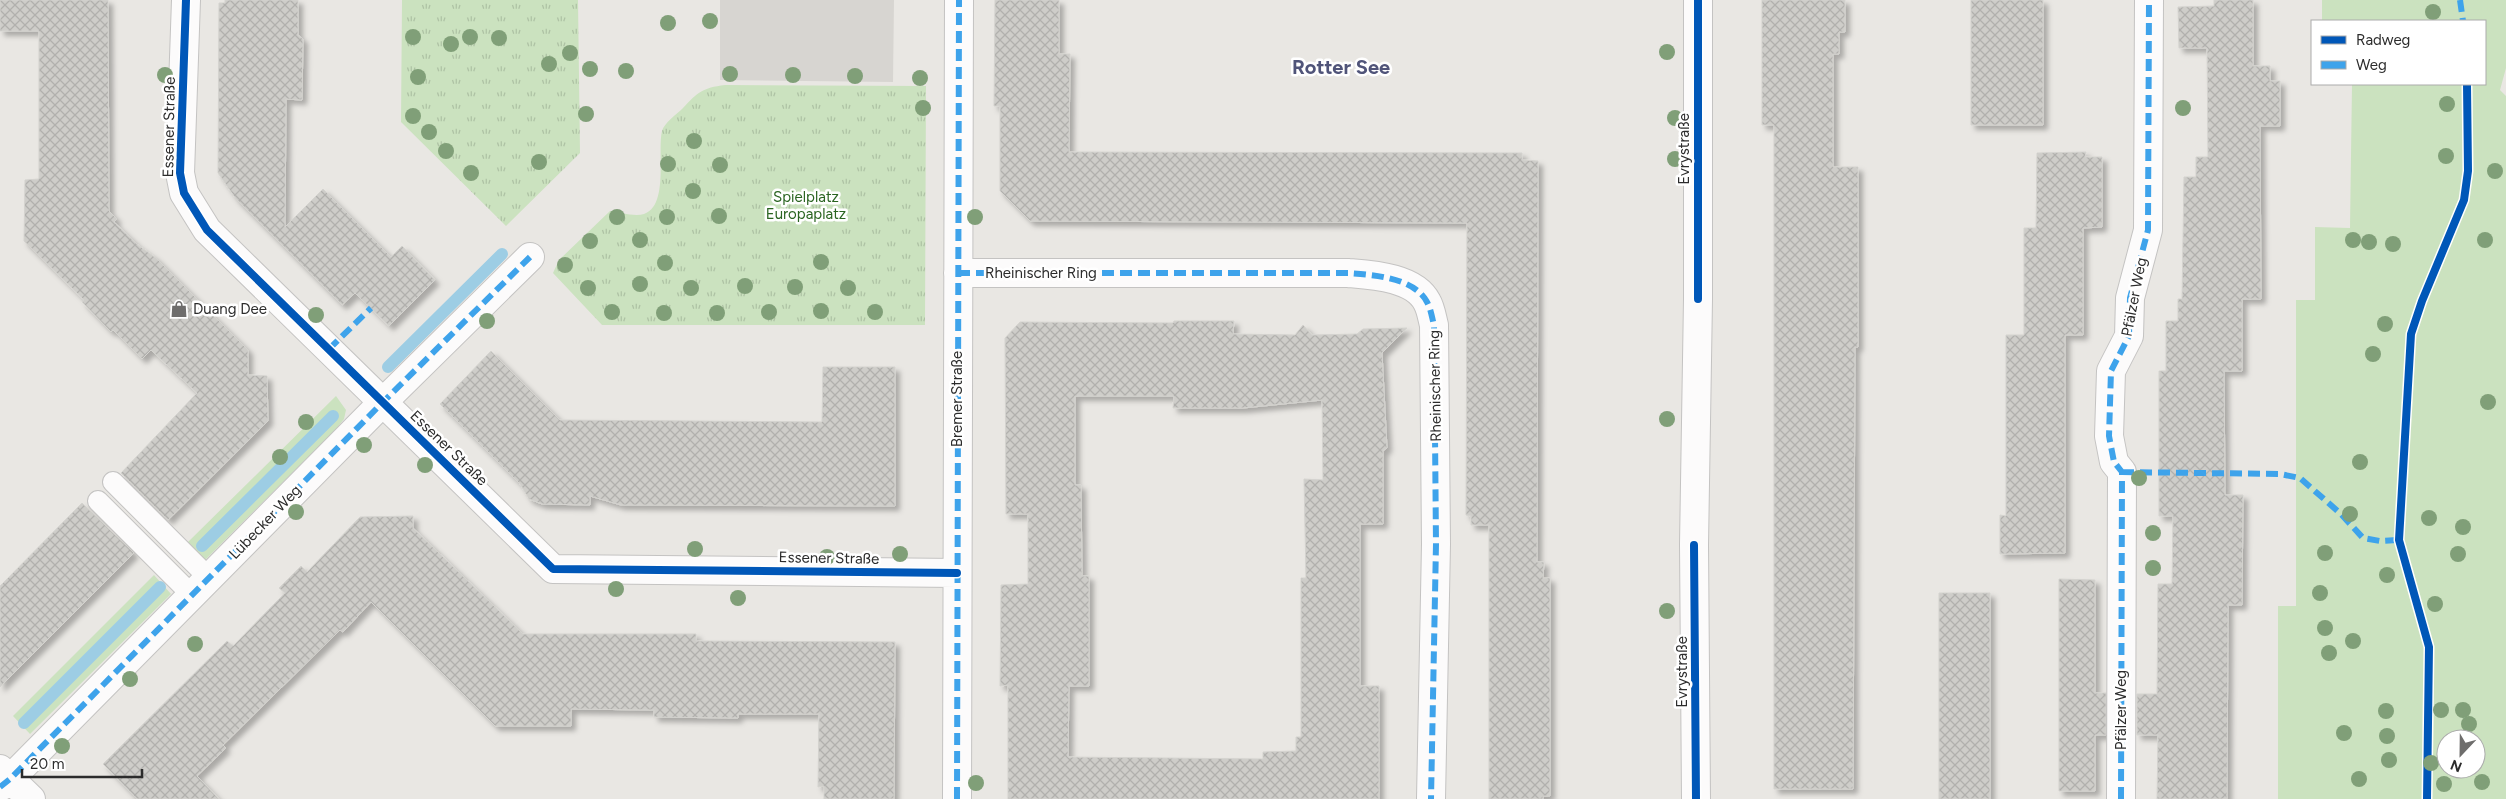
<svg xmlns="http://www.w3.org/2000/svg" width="2506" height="799" viewBox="0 0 2506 799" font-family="Figtree,sans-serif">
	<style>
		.grass { fill: #cbe2bf; fill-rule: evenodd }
		.park { fill: url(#park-tufts) }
		.plaza { fill: #d7d5d1 }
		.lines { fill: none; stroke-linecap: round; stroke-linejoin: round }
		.stream { stroke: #9dcde4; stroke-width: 12 }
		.building { fill: url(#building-cross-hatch); stroke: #d4d3cf; fill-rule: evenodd; filter: url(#shadow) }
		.lane-casing { stroke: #c4c3c2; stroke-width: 22 }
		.street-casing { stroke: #c4c3c2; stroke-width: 30 }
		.lane { stroke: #fcfbfb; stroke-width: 20 }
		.street { stroke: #fcfbfb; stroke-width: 28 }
		.quiet { stroke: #3ea3eb; stroke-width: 6; stroke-dasharray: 12 6; stroke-linecap: butt }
		.cycleway-casing { stroke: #fff; stroke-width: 11 }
		.cycleway { stroke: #0057b8; stroke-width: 8 }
		.tree { fill: #809f78 }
		.labels { text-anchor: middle; stroke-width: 5; stroke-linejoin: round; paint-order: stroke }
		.street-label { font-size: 15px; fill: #2c2c2c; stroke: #fff }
		.park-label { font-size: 15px; fill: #2a6421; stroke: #fff }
		.poi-label { font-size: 15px; fill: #2c2c2c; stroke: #fff; text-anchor: start }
		.district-label { font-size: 20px; font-weight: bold; fill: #505479; stroke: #fff }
	</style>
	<defs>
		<pattern id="park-tufts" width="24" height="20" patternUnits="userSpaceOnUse" patternTransform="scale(1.25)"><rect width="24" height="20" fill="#cbe2bf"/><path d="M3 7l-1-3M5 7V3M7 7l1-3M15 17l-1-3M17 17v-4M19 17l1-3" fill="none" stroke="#aec2a4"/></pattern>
		<pattern id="building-cross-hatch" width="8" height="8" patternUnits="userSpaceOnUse" patternTransform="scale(1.25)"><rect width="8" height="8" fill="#cecdc9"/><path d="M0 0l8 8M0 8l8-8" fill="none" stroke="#b1b0ad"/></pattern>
		<filter id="shadow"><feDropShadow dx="4.5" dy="4.5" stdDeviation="2.5" flood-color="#0004"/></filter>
	</defs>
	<rect width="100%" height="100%" fill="#e9e7e3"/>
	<path class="grass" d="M2322 0H2506V68L2500 90 2506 96V799H2278V606H2296V300H2315V227L2350 228 2352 84H2485V21H2322ZM2446 739H2476V769H2446Z
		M336 396 346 410 344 419 336 429 205 560 188 542Z
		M154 575 171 594 30 734 13 716Z"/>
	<path class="park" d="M402 0H578L580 153 506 226 401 122Z
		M725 85 926 86 925 325H602L553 273 559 260 610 211C620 212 634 217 644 214 669 206 657 151 662 131 664 123 677 114 683 108 698 92 702 88 725 85Z"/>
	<path class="plaza" d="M720 0H894L893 82 720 80Z"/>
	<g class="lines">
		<path class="stream" d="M388 367 502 254
			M202 546 333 416
			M24 723 160 587"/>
	</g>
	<path class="building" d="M0 0H108L109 211 117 219 114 222 138 245 156 258 248 350V375L267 376 268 421 168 520 121 473 197 393 151 350 142 359 113 330 111 332 82 302 84 300 24 241 25 180 39 179V31H0Z
		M225 0H298V35L303 39 302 100 286 99 285 227 323 189 391 257 402 246 435 280 389 326 355 293 342 305 236 199 218 173 219 3H225Z
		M995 0H1059V54H1070L1069 152 1522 153V160L1538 161 1537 562H1544L1543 578H1550V796H1543V799H1489V525H1471V516L1466 515 1467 223 1030 221 1000 191V106H994Z
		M1762 0H1845V32H1839V54H1833V167H1858V347H1855L1853 789H1774V125H1762Z
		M1971 0H2043V125H1971Z
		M2214 0H2253V66H2270V81H2280V126H2260L2261 299H2242V371H2224L2225 495H2243L2242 605H2228L2227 799H2157L2158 735H2137V694H2157L2158 584H2172L2173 516H2159V371H2166V321H2178V299H2182L2184 177H2196V157H2208L2207 48H2179L2178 7 2214 6Z
		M2086 152 2085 157H2102V227L2083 228V335H2065V553L2000 554V515L2006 516V335H2024V228H2036L2037 153Z
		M1174 321H1234L1233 334 1295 335 1303 325 1312 335 1357 334 1363 329 1407 328 1382 353 1387 448 1383 451V524H1360V686H1379V799H1008V685L1000 686 1001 585 1028 584V514H1006L1005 338 1020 322 1173 323ZM1075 396H1174L1173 408H1243L1322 400 1323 480 1304 479 1306 578H1301V737H1296V751L1263 752V759L1068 757 1069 686H1089V576H1082L1081 485H1075Z
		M491 351 560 420 822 422 823 367H895V506L621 505 590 496V505L542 504 529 499 520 484 440 404Z
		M82 503 134 553 0 687V586Z
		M413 516V528L523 634H696V641L895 642 894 799H824V786L818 787 819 714H738V718L654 717V710L571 709V726H495L371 602 343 632 340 630 223 745 226 748 197 776 219 799H137L103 764 227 641 233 646 285 593 279 588 301 566 307 572 360 517Z
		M2059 579 2095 580V693H2106V735H2095V791H2059Z
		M1939 593H1990V799H1939Z"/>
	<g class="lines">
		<g class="lane-casing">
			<path id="lane" d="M113 482 209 578
				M98 501 192 595"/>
		</g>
		<g class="street-casing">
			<path id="street" d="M186 0 180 173 184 193 207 230 553 569 957 573
				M958 273H1348C1372 275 1414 277 1427 302 1431 309 1432 318 1434 325L1436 544 1431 799
				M0 769 31 799
				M0 787 10 779 383 402 530 257
				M957 799 959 0
				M1696 799 1694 545 1698 299V0
				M2121 799 2122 472 2114 462 2109 436 2111 371 2129 336 2130 298 2148 230 2149 0"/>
		</g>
		<use href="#lane" class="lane"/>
		<use href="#street" class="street"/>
		<path class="quiet" d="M2460 0 2463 21
			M958 273H1348C1372 275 1414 277 1427 302 1431 309 1432 318 1434 325L1436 544 1431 799
			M329 349 371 308
			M2122 472 2280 474 2300 478 2341 514 2363 538 2380 541 2399 540
			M0 787 10 779 383 402 530 257
			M957 799 959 0
			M2121 799 2122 472 2114 462 2109 436 2111 371 2129 336 2130 298 2148 230 2149 0"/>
		<g class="cycleway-casing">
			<path id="cycleway" d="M186 0 180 173 184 193 207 230 553 569 957 573
				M1698 0V299
				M1694 545 1696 799
				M2427 799 2429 647 2399 540 2411 334 2422 301 2464 200 2468 171 2467 84"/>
		</g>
		<use href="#cycleway" class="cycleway"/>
	</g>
	<g class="tree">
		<circle cx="2433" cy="12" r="8"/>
		<circle cx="710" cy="21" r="8"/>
		<circle cx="668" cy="23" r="8"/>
		<circle cx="413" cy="37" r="8"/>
		<circle cx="470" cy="37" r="8"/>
		<circle cx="499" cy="38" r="8"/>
		<circle cx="451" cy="44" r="8"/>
		<circle cx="1667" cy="52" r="8"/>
		<circle cx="570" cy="53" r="8"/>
		<circle cx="549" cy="64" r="8"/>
		<circle cx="590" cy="69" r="8"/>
		<circle cx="626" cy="71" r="8"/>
		<circle cx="730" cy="74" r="8"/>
		<circle cx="165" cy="75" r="8"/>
		<circle cx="793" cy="75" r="8"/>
		<circle cx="855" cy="76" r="8"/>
		<circle cx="418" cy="77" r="8"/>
		<circle cx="920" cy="78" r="8"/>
		<circle cx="2447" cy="104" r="8"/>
		<circle cx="923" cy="108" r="8"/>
		<circle cx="2183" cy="108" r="8"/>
		<circle cx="586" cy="114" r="8"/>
		<circle cx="413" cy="116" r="8"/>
		<circle cx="1675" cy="118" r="8"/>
		<circle cx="429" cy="132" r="8"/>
		<circle cx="694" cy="141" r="8"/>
		<circle cx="446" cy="151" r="8"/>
		<circle cx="2446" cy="156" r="8"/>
		<circle cx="1675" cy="159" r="8"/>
		<circle cx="539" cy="162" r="8"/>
		<circle cx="668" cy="164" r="8"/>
		<circle cx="720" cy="165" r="8"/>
		<circle cx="2495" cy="171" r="8"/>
		<circle cx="471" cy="173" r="8"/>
		<circle cx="693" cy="191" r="8"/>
		<circle cx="719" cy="216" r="8"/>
		<circle cx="617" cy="217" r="8"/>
		<circle cx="667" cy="217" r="8"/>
		<circle cx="975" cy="217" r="8"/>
		<circle cx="640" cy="240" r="8"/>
		<circle cx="2353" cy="240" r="8"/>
		<circle cx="2485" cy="240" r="8"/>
		<circle cx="590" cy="241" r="8"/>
		<circle cx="2369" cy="242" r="8"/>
		<circle cx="2393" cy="244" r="8"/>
		<circle cx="821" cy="262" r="8"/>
		<circle cx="665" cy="263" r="8"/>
		<circle cx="565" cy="265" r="8"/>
		<circle cx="640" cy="284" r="8"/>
		<circle cx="745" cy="286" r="8"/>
		<circle cx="795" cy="287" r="8"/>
		<circle cx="588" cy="288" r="8"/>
		<circle cx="691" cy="288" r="8"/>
		<circle cx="848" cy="288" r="8"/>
		<circle cx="821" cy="311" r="8"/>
		<circle cx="612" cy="312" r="8"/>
		<circle cx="769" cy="312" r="8"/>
		<circle cx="875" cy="312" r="8"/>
		<circle cx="664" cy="313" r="8"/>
		<circle cx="717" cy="313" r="8"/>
		<circle cx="316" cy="315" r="8"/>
		<circle cx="487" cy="321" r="8"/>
		<circle cx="2385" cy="324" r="8"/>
		<circle cx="2373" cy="354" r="8"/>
		<circle cx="2488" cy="402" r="8"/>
		<circle cx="1667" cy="419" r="8"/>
		<circle cx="306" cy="422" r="8"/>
		<circle cx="364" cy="445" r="8"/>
		<circle cx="280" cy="457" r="8"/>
		<circle cx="2360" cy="462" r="8"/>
		<circle cx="425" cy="465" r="8"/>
		<circle cx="2139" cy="478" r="8"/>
		<circle cx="296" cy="512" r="8"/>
		<circle cx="2350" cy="514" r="8"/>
		<circle cx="2429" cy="518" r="8"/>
		<circle cx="2463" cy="527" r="8"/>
		<circle cx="2153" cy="533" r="8"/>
		<circle cx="695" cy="549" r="8"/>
		<circle cx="2325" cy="553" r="8"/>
		<circle cx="900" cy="554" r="8"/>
		<circle cx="2458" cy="554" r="8"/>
		<circle cx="827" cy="557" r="8"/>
		<circle cx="2153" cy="568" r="8"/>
		<circle cx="2387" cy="575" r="8"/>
		<circle cx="616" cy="589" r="8"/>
		<circle cx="2320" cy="593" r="8"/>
		<circle cx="738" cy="598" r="8"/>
		<circle cx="2435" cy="604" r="8"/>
		<circle cx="1667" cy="611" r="8"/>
		<circle cx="2325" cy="628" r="8"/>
		<circle cx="2353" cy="641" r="8"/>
		<circle cx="195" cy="644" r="8"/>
		<circle cx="2329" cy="653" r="8"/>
		<circle cx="130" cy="679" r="8"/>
		<circle cx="2441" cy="710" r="8"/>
		<circle cx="2463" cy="710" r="8"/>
		<circle cx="2386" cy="711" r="8"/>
		<circle cx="2469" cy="724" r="8"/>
		<circle cx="2344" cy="733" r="8"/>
		<circle cx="2387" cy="736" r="8"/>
		<circle cx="62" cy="746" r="8"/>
		<circle cx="2389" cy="760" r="8"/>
		<circle cx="2431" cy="763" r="8"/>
		<circle cx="2359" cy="779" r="8"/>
		<circle cx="2482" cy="782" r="8"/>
		<circle cx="976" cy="783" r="8"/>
		<circle cx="2444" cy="784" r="8"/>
	</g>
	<defs>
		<g id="shop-bare" transform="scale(1.35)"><path d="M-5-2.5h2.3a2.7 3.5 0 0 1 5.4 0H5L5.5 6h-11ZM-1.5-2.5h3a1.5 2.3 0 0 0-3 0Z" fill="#6e6d6c" stroke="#fff" stroke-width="2.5" paint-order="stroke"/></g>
	</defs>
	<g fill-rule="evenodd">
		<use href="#shop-bare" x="179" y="309"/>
	</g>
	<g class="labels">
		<g class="street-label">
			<text transform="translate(169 127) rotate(-89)" y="5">Essener Straße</text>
			<text transform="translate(1684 149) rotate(-90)" y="5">Evrystraße</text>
			<text x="1041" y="278">Rheinischer Ring</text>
			<text transform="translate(2134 297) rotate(-79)" y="5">Pfälzer Weg</text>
			<text transform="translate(1435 386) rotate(-91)" y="5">Rheinischer Ring</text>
			<text transform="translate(957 399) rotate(-90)" y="5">Bremer Straße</text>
			<text transform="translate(449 448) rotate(44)" y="5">Essener Straße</text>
			<text transform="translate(265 522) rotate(-46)" y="5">Lübecker Weg</text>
			<text transform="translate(829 558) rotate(1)" y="5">Essener Straße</text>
			<text transform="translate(1682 672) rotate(-90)" y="5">Evrystraße</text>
			<text transform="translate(2121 710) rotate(-90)" y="5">Pfälzer Weg</text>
		</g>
		<g class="park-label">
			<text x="806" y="202">Spielplatz<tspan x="806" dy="17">Europaplatz</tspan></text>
		</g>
		<g class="poi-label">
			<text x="193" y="314">Duang Dee</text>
		</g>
		<g class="district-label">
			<text x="1341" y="74">Rotter See</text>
		</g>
	</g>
	<rect x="2311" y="20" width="175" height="65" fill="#ffffff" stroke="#ababab"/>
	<rect x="2321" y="36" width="25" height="8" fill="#0057b8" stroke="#ababab"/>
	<text x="2356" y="45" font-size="15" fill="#2c2c2c">Radweg</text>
	<rect x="2321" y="61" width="25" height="8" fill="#3ea3eb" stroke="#ababab"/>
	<text x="2356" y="70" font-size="15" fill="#2c2c2c">Weg</text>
	<g transform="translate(2461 754) rotate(202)"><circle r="24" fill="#ffffff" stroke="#ababab"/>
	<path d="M0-4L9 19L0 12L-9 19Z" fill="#6e6d6c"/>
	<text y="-8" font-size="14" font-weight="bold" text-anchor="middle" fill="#2c2c2c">N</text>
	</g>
	<path d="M22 769v8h120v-8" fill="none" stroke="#2c2c2c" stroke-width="2.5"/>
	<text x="30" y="769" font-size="15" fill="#2c2c2c" stroke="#ffffff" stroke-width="4" paint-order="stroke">20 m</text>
</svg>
